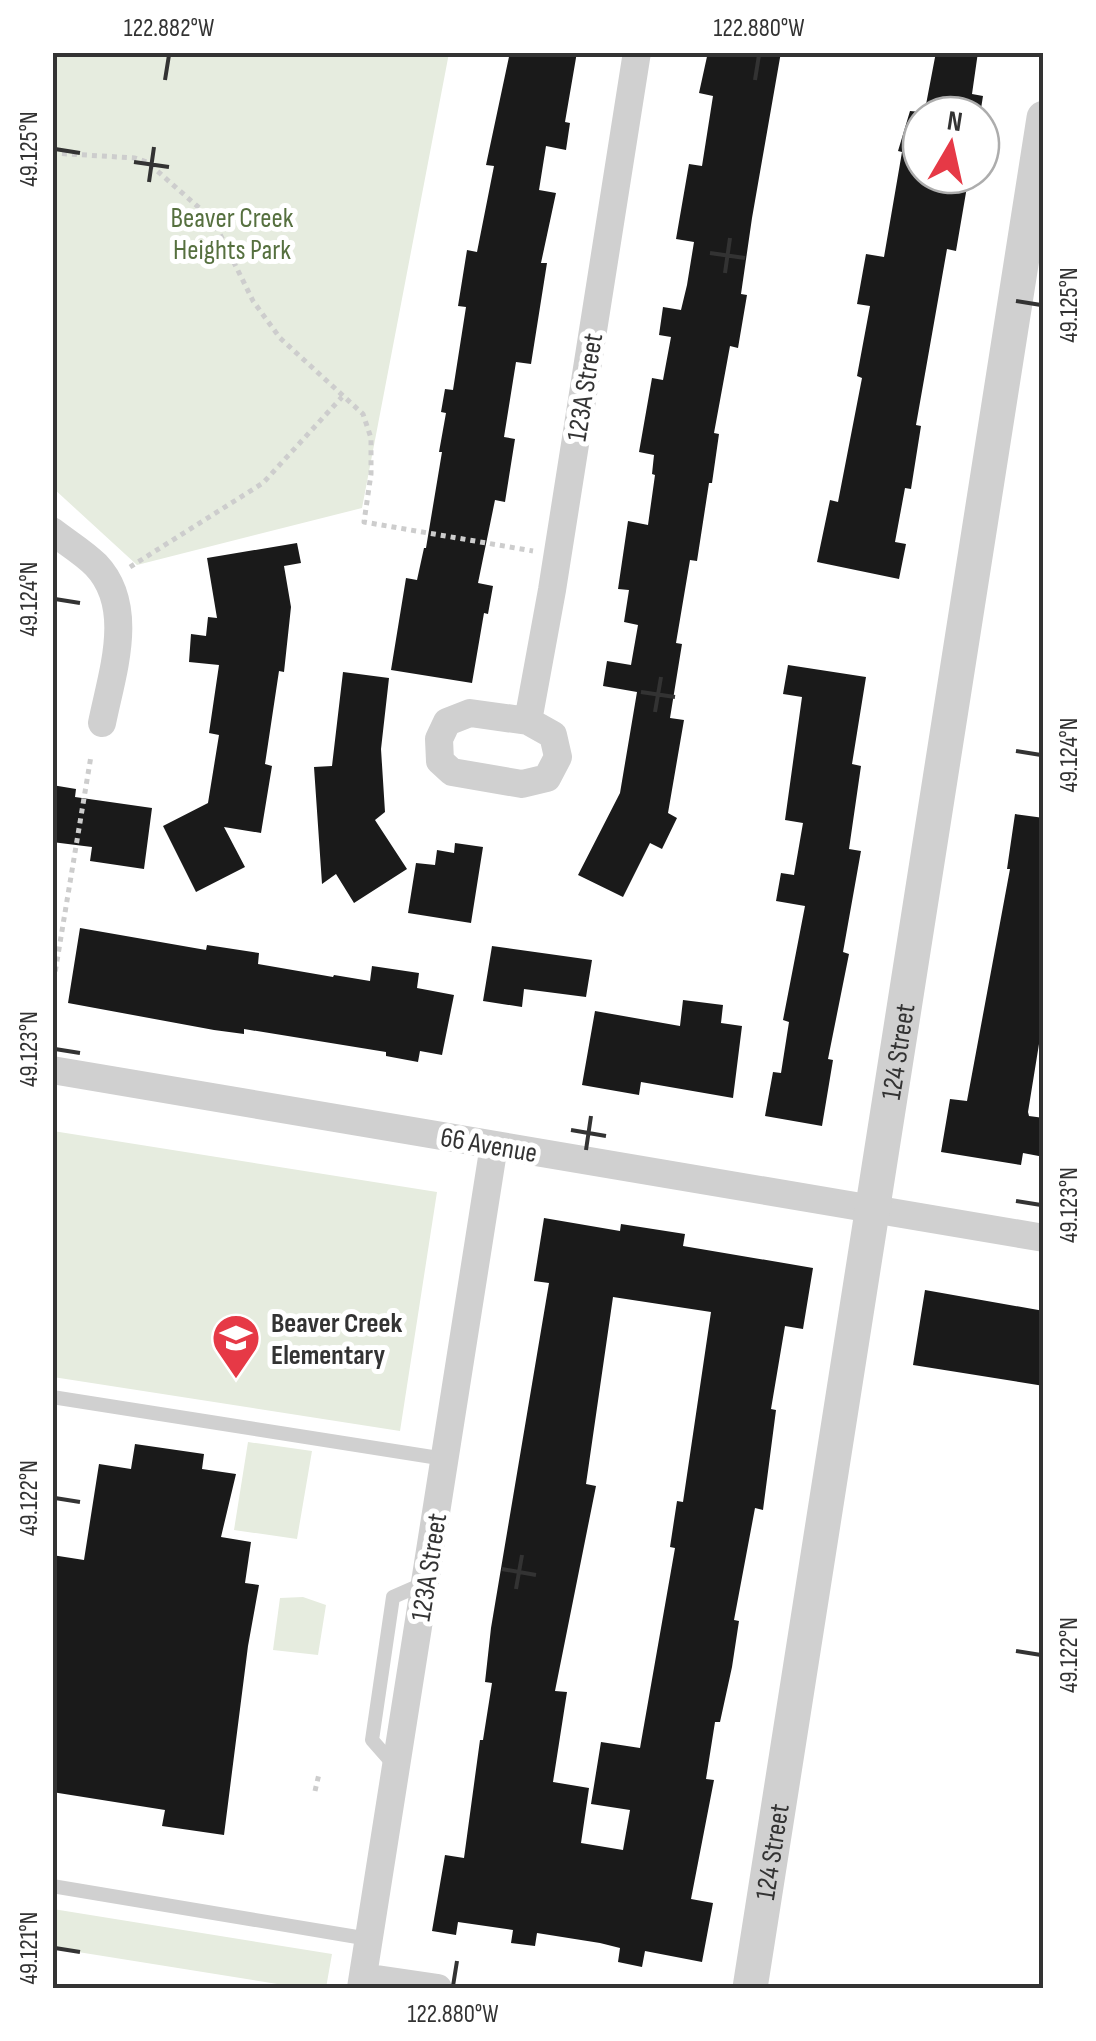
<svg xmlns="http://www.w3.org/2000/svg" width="1096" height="2041" viewBox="0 0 1096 2041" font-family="'Sofia Sans Condensed',sans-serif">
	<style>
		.green { fill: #e6ecdf }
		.building { fill: #1a1a1a; fill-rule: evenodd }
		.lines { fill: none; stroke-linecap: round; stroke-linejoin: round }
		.path { stroke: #cdcdcd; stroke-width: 5; stroke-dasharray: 5 5; stroke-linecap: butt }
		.service { stroke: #d0d0d0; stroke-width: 14 }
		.minor { stroke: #d0d0d0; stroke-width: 28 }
		.tertiary { stroke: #d0d0d0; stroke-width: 35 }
		.ticks { fill: none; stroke: #333; stroke-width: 4 }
		.labels { text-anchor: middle; stroke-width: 10; stroke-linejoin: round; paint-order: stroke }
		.park-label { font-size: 28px; fill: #56703f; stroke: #fff }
		.street-label { font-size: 28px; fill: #333; stroke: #fff }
		.poi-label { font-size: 28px; font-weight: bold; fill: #333; stroke: #fff; text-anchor: start }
		.neatline { fill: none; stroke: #333; stroke-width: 4 }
		.ticks-label { font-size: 25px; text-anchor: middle; fill: #333 }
	</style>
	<rect width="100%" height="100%" fill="#fff"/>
	<path class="green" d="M53 52 449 53 362 508 137 565 53 488Z
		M53 1131 437 1192 400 1431 53 1377Z
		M248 1442 312 1451 297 1539 234 1530Z
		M303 1597 326 1605 318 1655 273 1650 280 1598Z
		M53 1909 332 1954 326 1988H302L53 1948Z"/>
	<path class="building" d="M510 52H577L565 122 570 123 566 150 546 146 539 190 556 193 541 263H547L531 364 516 362 504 437 515 439 505 502 495 500 478 583 493 586 488 614 484 613 472 683 391 670 406 578 417 580 424 548H426L442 452H439L446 413 441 412 445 389 453 390 466 307 458 306 467 250 477 252 494 166 486 165Z
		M708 52H781L752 218 741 294 747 295 738 348 730 346 714 433 719 434 712 483H709L697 561 690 560 676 643 682 644 670 718 684 720 668 813 677 818 662 849 650 843 623 897 578 875 620 793 637 692 603 686 607 661 631 665 638 625 624 622 629 590 618 589 628 521 648 525 655 475 652 474 654 455 639 452 652 378 663 380 671 337 659 335 663 307 681 310 687 285 694 242 676 239 689 164 702 166 713 96 699 93Z
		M936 52H978L972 94 983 96 980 115H924Z
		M910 111 921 112V175H969L956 251 947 249 916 425 921 426 911 489 905 488 895 542 906 544 899 579 817 562 830 500 838 502 862 378 857 376 870 306 857 304 866 254 884 257 902 152 898 151Z
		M297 543 301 563 284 566 291 607 284 672 279 671 265 764 272 766 261 833 224 827 245 867 196 892 163 826 208 803 219 735 209 733 219 665 189 662 191 634 206 636 208 617 217 618 207 558Z
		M788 665 866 677 852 764 861 766 849 849 861 851 843 952 849 954 828 1059 833 1060 822 1126 765 1116 773 1072 781 1073 789 1022 783 1020 805 906 776 901 781 873 794 875 803 823 785 820 802 697 783 694Z
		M343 672 389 678 381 749 385 812 375 820 407 869 354 903 336 874 322 884 314 767 332 766Z
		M52 785 76 789 75 797 152 808 144 869 90 861 92 847 52 842Z
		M1015 814 1044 818V1045L1039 1044 1028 1112 1029 1116 1044 1118V1157L1023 1153 1021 1165 941 1152 950 1099 967 1101 1010 869H1007Z
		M455 843 483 847 471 923 408 913 416 863 435 865 437 850 454 853Z
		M80 928 206 950 207 945 259 953 258 964 333 977 334 975 370 981 372 966 419 973 417 988 454 995 442 1055 420 1051 418 1062 386 1056V1052L244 1029V1034L214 1030 68 1003Z
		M492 946 592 960 586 997 524 989 522 1007 483 1001Z
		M683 1000 723 1005 721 1023 742 1026 733 1098 641 1082 639 1095 582 1085 595 1011 680 1026Z
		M544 1218 620 1231 621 1224 685 1234 683 1246 813 1268 803 1329 785 1326 771 1409 776 1410 763 1510 755 1508 734 1620 739 1621 732 1667 720 1722H715L706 1779 714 1780 691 1899 713 1903 702 1962 645 1951 642 1967 618 1962 620 1948 600 1943 537 1933 535 1946 511 1943 513 1930 458 1922 456 1935 432 1931 445 1855 464 1858 480 1740H483L492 1683 485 1682 491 1628 549 1283 534 1281ZM613 1297 711 1312 683 1502 677 1501 670 1547 675 1548 640 1748 601 1742 591 1804 630 1810 623 1850 581 1843 589 1788 553 1782 567 1692 555 1691 596 1486 586 1484Z
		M925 1290 1044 1311V1386L913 1365Z
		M135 1444 204 1454 202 1469 236 1474 221 1537 251 1542 245 1583 259 1585 248 1646 224 1835 162 1826 165 1810 52 1792V1555L84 1560 99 1464 131 1469Z"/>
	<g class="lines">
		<path class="path" d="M52 153 135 158 147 162 213 220 253 301 280 338 363 414 371 438V474L364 522 533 551
			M130 567 263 483 342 397
			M52 991 91 756
			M315 1791 319 1774"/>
		<path class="service" d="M52 1397 445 1459
			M394 1765 372 1740 393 1597 425 1583
			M52 1886 369 1939"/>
		<path class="minor" d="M52 531C66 542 83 552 96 565 136 607 112 673 102 723
			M470 713 528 721 553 735 558 757 547 778 522 784 452 772 440 761 439 739 447 722Z
			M528 721 552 590 637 52
			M52 1070 1044 1238
			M363 1977 438 1988
			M361 1988 494 1145"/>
		<path class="tertiary" id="s1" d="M750 1988 1044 118"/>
	</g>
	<path class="ticks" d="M165 80 169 55M755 80 759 55M55 149 80 153M134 162 169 167M149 182 154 147M710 253 745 258M725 273 730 238M1016 301 1041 305M55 599 80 603M641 692 675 697M655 712 661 677M1016 751 1041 755M55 1049 80 1053M571 1130 606 1136M586 1150 591 1116M1016 1201 1041 1205M55 1498 80 1502M502 1569 536 1575M516 1589 522 1555M1016 1651 1041 1655M55 1948 80 1952M453 1986 457 1961"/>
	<defs>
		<g id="school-pin" transform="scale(2.5)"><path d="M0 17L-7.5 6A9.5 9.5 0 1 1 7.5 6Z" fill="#e63946" stroke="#fff"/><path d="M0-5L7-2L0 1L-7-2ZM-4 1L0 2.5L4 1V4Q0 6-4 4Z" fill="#fff"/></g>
	</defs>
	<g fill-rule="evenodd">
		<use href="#school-pin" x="236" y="1338"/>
	</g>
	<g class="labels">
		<g class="park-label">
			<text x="232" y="227">Beaver Creek<tspan x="232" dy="32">Heights Park</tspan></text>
		</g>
		<g class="street-label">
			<text transform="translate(584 387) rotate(-81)" y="10">123A Street</text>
			<text dy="10" stroke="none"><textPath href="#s1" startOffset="948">124 Street</textPath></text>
			<text transform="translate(489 1144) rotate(10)" y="10">66 Avenue</text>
			<text transform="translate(428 1567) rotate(-81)" y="10">123A Street</text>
			<text dy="10" stroke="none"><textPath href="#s1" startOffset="138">124 Street</textPath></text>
		</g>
		<g class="poi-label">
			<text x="271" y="1332">Beaver Creek<tspan x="271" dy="32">Elementary</tspan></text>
		</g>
	</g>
	<rect width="1096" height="2041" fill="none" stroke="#ffffff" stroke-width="110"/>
	<g transform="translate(951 145) rotate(9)"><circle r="48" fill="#ffffff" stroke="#adadad" stroke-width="2.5"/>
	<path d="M0-8L18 38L0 25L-18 38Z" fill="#e63946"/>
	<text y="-15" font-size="28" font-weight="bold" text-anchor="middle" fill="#333333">N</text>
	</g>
	<rect x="55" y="55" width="986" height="1931" class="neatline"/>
	<g class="ticks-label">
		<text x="169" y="36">122.882°W</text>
		<text x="759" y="36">122.880°W</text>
		<text transform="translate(28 149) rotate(-90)" y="9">49.125°N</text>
		<text transform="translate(1068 305) rotate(-90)" y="9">49.125°N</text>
		<text transform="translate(28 599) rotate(-90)" y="9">49.124°N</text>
		<text transform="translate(1068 755) rotate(-90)" y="9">49.124°N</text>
		<text transform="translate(28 1049) rotate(-90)" y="9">49.123°N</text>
		<text transform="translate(1068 1205) rotate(-90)" y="9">49.123°N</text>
		<text transform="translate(28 1498) rotate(-90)" y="9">49.122°N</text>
		<text transform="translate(1068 1655) rotate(-90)" y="9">49.122°N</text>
		<text transform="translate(28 1948) rotate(-90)" y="9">49.121°N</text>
		<text x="453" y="2022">122.880°W</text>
	</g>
</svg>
